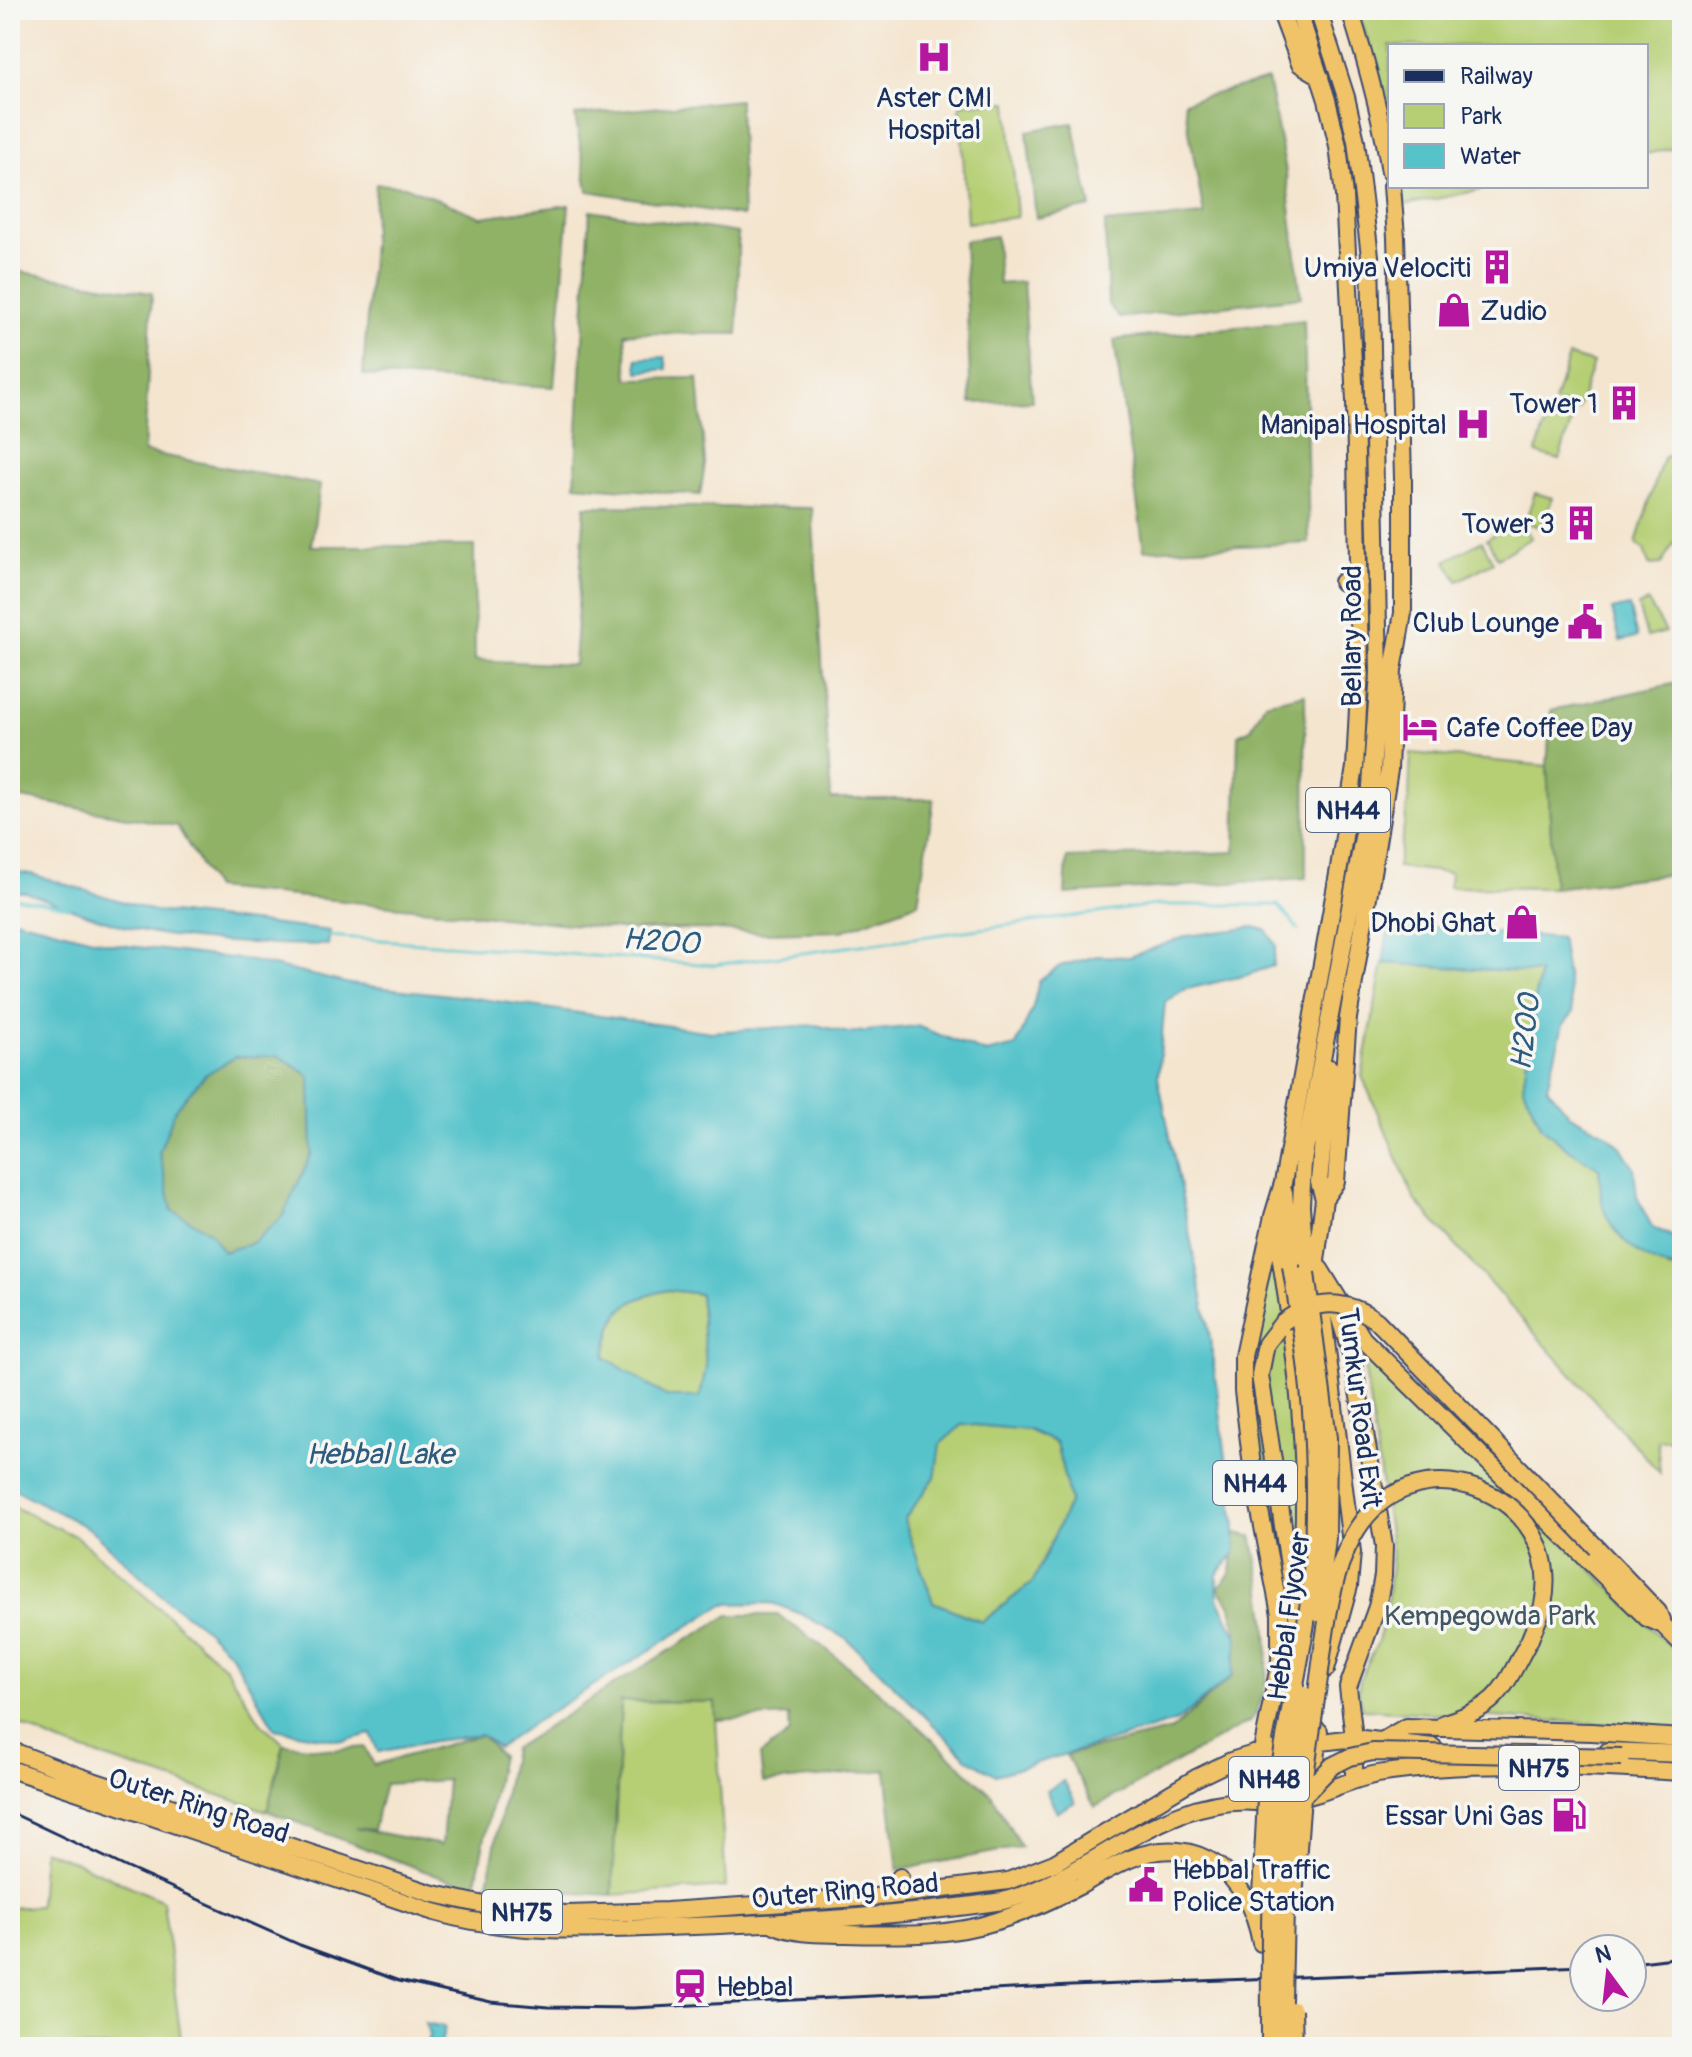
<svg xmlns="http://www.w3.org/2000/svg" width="1692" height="2057" viewBox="0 0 1692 2057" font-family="Pangolin,sans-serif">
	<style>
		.green { fill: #b6cf74; stroke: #687f69; stroke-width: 2 }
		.forest { fill: #90b266; stroke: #567062; stroke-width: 2; fill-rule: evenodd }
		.water { fill: #56c3cb; stroke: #387994; stroke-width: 2; fill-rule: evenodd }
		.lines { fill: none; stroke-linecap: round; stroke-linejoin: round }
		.stream { stroke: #56c3cb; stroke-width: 3 }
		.highway-casing { stroke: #3c4a6f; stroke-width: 20 }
		.highway { stroke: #f1c369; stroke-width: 16 }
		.rail { stroke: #1b2f5e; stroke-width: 3 }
		.highway-bridge-casing { stroke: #3c4a6f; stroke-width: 20; stroke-linecap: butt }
		.highway-bridge { stroke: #f1c369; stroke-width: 16 }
		.labels { text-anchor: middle; stroke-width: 7; stroke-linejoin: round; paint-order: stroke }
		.shield { fill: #f6f6f2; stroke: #5d6b8a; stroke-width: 2 }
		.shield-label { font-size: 26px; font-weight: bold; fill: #1b2f5e }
		.poi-label { font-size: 28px; fill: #1b2f5e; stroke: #f6f6f2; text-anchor: end }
		.street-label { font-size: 28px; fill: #1b2f5e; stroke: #f6f6f2 }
		.park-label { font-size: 28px; fill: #425764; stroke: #f6f6f2 }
		.water-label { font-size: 30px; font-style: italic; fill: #2d5b7f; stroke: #f6f6f2 }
	</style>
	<rect width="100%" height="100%" fill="#f6f6f2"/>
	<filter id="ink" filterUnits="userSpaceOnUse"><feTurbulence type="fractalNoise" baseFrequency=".0125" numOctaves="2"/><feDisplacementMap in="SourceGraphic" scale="16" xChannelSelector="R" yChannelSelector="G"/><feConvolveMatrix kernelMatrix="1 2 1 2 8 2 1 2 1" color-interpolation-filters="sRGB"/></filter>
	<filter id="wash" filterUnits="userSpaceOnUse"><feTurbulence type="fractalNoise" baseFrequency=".006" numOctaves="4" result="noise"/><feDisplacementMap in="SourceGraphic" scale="32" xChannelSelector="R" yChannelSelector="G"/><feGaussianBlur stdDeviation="1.8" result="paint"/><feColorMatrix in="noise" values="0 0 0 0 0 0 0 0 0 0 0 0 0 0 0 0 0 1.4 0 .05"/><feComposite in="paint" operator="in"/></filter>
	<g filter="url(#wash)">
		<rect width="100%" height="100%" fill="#f4e5cf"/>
		<path class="green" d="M1358 10H1682V146L1646 154V46H1390V128L1381 82Z
			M1008 102 1017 217 967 223 960 104Z
			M1401 186H1501L1405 205Z
			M1569 356 1593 363 1578 409 1554 402Z
			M1551 407 1574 414 1559 460 1536 453Z
			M1682 448V530L1661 564 1649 565 1644 549 1636 543 1663 458Z
			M1535 493 1552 498 1542 528 1525 522Z
			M1520 519 1531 538 1498 558 1487 539Z
			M1482 541 1493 562 1458 581 1446 561Z
			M1648 602 1666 632 1647 637 1638 606Z
			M1411 753 1547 766 1554 888 1449 887 1450 873 1397 867 1409 797Z
			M1383 963 1539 973 1523 1087 1542 1127 1567 1148 1599 1168 1604 1206 1668 1269 1682 1268V1439L1657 1440 1660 1473 1415 1200 1362 1076Z
			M1267 1265H1274L1307 1375 1303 1644C1276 1560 1249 1443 1251 1355 1251 1345 1255 1336 1258 1326 1263 1306 1264 1285 1267 1265Z
			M668 1290 700 1294 706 1367 700 1397H667L605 1357C614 1310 621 1301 668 1290Z
			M1361 1344 1682 1658V1729L1363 1709 1359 1694 1360 1679 1377 1644 1386 1614 1392 1554Z
			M963 1424 1028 1430 1056 1443 1070 1501 1033 1582 982 1622 933 1602 904 1520 935 1477 940 1444Z
			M10 1505 77 1537 176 1623 225 1667 261 1723 284 1744 267 1811 60 1743 10 1720Z
			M621 1701 715 1702 726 1887 612 1895Z
			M43 1850 76 1862 163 1901 182 2047H10V1908L39 1906Z"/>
		<path class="forest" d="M1268 80 1285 166 1301 297 1119 318 1108 304 1105 223 1204 215 1184 102Z
			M739 100 743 216 588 191 575 115Z
			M1073 123 1091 207 1036 218 1027 131Z
			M376 184 405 186 481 217 569 205 554 387 363 375Z
			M590 210 738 233V334L625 333 628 379 698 378 705 464 700 495 575 485Z
			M996 236 999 284 1023 282 1032 401 971 403 964 241Z
			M10 270 152 293 144 452 320 485 311 546H474L475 660 574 665 585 506 812 508 831 799H934L918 903 842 931 765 933 699 929 628 930 214 888 177 826 10 796Z
			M1304 320 1309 543 1144 550 1114 340Z
			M1682 682V873L1554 888 1547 766 1551 710Z
			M1305 694 1306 878 1065 894 1067 858 1235 852 1238 735 1251 729 1265 703Z
			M279 1056 310 1076 312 1153 283 1216 254 1242 223 1252 209 1232 172 1210 159 1152 176 1108 205 1075 235 1057Z
			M1235 1533 1252 1536C1262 1587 1282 1676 1251 1721L1095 1807 1066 1755 1172 1730 1232 1676 1238 1639 1231 1606 1218 1588 1231 1573Z
			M729 1615H778L830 1652 894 1704 991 1794 1021 1847 898 1870 886 1770 763 1783 760 1755 790 1733 789 1716 716 1720 715 1702 621 1701 612 1895 487 1888 513 1749 621 1680Z
			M481 1735 501 1756 475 1887 440 1877 267 1811 284 1744 333 1750 365 1747 374 1765ZM447 1780 442 1845 355 1828 373 1830 385 1784Z"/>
		<path class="water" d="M665 357 667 369 638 372 637 359Z
			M1629 606 1637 637 1620 641 1612 610Z
			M10 871 31 874 154 911 330 931 328 945C258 944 181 944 113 923 83 914 54 902 25 892H10Z
			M10 918 112 944 247 960 350 984 468 997 711 1032 816 1025 848 1033 917 1026 986 1053 1016 1046 1033 1007 1039 981 1060 966 1097 956 1129 957 1187 936 1254 927 1266 930 1276 945 1273 966 1247 975 1187 989 1165 1002 1158 1077 1209 1331 1235 1524V1553L1217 1575 1218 1599 1238 1639 1232 1676 1177 1721 996 1775 968 1759 846 1638 801 1614 772 1603 724 1604 535 1722 498 1748 481 1735 434 1741 378 1752 371 1734 343 1741 275 1729 232 1655 203 1627 169 1602 90 1529 10 1487ZM279 1056 310 1076 312 1153 283 1216 254 1242 223 1252 210 1232 172 1210 159 1152 176 1108 205 1075 235 1057ZM668 1290 700 1294 706 1367 700 1397H667L605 1357C613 1310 621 1301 668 1290ZM963 1424 1028 1430 1056 1442 1070 1501 1033 1582 982 1622 933 1602 904 1520 935 1477 940 1444Z
			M1389 923 1561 938 1573 1013 1563 1025 1547 1087 1570 1115 1605 1133 1621 1147 1634 1168 1637 1197 1652 1227 1682 1241V1268C1650 1270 1612 1236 1603 1206 1600 1194 1600 1180 1599 1168L1567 1148 1542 1127 1523 1087 1539 973 1383 963Z
			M1064 1781 1075 1802 1057 1812 1046 1791Z
			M425 2023 445 2027 440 2047H427L430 2034Z"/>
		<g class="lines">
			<path class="stream" d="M10 897 69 907
				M327 936 714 965 1156 905H1278L1298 929"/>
		</g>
	</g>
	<g filter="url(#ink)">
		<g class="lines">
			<g class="highway-casing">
				<path id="highway" d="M1280 10 1300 64 1320 76
					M1350 10C1367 64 1382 117 1390 172
					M1342 582 1359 583
					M1284 1192 1290 1265
					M1324 1199 1336 1182 1348 1018 1389 770 1393 670 1403 613V477L1396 237 1392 186
					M1275 1225C1298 1357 1314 1482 1297 1616
					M1320 1269 1363 1339 1647 1618 1663 1625 1682 1644
					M1306 1273 1301 1206 1303 1161 1370 800 1379 673 1370 256 1356 141 1346 97 1318 10
					M1337 1309 1353 1361 1384 1546 1383 1576 1377 1607 1348 1687 1354 1738V1780
					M1283 1322 1266 1344 1260 1375 1294 1598
					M1596 1547 1658 1612 1663 1625
					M1326 1669 1349 1586 1352 1552 1316 1261 1324 1199 1319 1182 1330 1068
					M1444 1723C1501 1706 1503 1688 1530 1639
					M1382 1741 1406 1727 1592 1732 1682 1738
					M1297 1745 1354 1738 1433 1747
					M10 1750 81 1777 430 1893 511 1911 567 1914 667 1911 888 1896 1008 1881 1054 1863 1196 1778 1231 1761 1270 1749
					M1608 1751 1682 1754
					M10 1769 434 1912C522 1937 603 1929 694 1926 797 1922 902 1916 1003 1901 1092 1878 1168 1788 1266 1803
					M1313 1792 1319 1731
					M1296 1799C1325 1794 1349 1779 1378 1774 1477 1759 1582 1767 1682 1772
					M1255 1802 1262 1751 1280 1661V1614L1253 1475 1243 1391V1356L1273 1216 1283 1183 1338 874 1355 767 1360 669 1355 401 1344 196 1338 146 1327 100 1298 10
					M888 1896 900 1877
					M775 1925C798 1935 821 1933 846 1934 898 1935 948 1937 997 1921 1026 1912 1054 1899 1081 1885 1097 1876 1113 1866 1130 1859 1200 1831 1249 1876 1261 1943"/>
			</g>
			<use href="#highway" class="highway"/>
			<path class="rail" d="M10 1812 128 1868 300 1945 399 1981 491 2002 548 2007 633 2008 1071 1986 1584 1966
				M1632 1963 1682 1957"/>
			<g class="highway-bridge-casing">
				<path id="highway-bridge" d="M1306 1273 1328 1438 1327 1538 1318 1613
					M1283 1322C1314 1299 1346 1298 1377 1321L1596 1547
					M1286 1685 1294 1633
					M1302 1797C1308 1755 1314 1713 1320 1671 1326 1626 1331 1576 1353 1536 1410 1432 1567 1492 1543 1605 1540 1617 1534 1628 1530 1639
					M1261 1895 1266 1799
					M1294 1899 1302 1797 1332 1766 1350 1757 1373 1752 1622 1757
					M1293 2010 1294 2047
					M1270 2047C1270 1962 1268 1876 1277 1791 1286 1713 1309 1637 1313 1557 1315 1498 1315 1439 1308 1380 1304 1342 1297 1304 1291 1266
					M1282 2047 1287 1815 1304 1695"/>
			</g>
			<use href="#highway-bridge" class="highway-bridge"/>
		</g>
	</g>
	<defs>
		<g id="hospital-bare" transform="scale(2.76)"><path d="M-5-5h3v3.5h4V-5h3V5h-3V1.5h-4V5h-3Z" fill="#b5179e" stroke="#f6f6f2" stroke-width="2.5" paint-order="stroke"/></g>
		<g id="building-bare" transform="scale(2.76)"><path d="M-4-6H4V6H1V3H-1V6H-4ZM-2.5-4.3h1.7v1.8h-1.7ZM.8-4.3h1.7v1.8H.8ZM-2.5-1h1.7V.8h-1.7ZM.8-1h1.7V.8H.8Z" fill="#b5179e" stroke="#f6f6f2" stroke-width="2.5" paint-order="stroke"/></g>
		<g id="shop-bare" transform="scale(2.76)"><path d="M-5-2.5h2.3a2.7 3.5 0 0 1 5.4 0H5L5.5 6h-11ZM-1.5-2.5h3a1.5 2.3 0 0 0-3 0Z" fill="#b5179e" stroke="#f6f6f2" stroke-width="2.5" paint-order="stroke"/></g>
		<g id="civic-bare" transform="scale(2.76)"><path d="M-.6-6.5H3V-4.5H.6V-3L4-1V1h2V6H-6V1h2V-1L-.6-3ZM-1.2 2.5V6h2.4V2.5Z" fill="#b5179e" stroke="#f6f6f2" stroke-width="2.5" paint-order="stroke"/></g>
		<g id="hotel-bare" transform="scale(2.76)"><path d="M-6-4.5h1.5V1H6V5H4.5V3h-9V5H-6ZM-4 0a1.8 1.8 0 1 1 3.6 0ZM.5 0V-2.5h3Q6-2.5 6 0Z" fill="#b5179e" stroke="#f6f6f2" stroke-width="2.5" paint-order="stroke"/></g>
		<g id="fuel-bare" transform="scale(2.76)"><path d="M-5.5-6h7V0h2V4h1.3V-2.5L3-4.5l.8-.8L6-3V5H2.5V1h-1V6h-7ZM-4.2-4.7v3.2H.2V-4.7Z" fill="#b5179e" stroke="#f6f6f2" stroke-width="2.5" paint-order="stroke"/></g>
		<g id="station-bare" transform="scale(2.76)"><path d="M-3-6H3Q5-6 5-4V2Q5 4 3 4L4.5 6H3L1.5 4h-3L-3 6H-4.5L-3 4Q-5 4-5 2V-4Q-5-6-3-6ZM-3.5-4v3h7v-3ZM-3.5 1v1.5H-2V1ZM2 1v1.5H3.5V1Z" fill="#b5179e" stroke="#f6f6f2" stroke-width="2.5" paint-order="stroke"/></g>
	</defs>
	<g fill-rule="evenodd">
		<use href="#hospital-bare" x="934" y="57"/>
		<use href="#building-bare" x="1497" y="267"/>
		<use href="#shop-bare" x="1454" y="310"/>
		<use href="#building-bare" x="1624" y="403"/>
		<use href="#hospital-bare" x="1473" y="424"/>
		<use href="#building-bare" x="1581" y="523"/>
		<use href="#civic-bare" x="1585" y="622"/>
		<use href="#hotel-bare" x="1420" y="727"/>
		<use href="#shop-bare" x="1522" y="922"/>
		<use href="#fuel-bare" x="1569" y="1815"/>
		<use href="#civic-bare" x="1146" y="1885"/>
		<use href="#station-bare" x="690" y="1986"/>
	</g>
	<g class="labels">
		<g class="shield">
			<rect x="1306" y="788" width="84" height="44" rx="6"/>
			<rect x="1213" y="1461" width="84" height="44" rx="6"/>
			<rect x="1499" y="1746" width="80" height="44" rx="6"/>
			<rect x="1229" y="1757" width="80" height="44" rx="6"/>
			<rect x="482" y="1890" width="80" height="44" rx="6"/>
		</g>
		<g class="shield-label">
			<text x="1348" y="819">NH44</text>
			<text x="1255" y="1492">NH44</text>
			<text x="1539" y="1777">NH75</text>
			<text x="1269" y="1788">NH48</text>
			<text x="522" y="1921">NH75</text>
		</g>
		<g class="poi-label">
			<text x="934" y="107" text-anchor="middle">Aster CMI<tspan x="934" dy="32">Hospital</tspan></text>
			<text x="1471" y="277">Umiya Velociti</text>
			<text x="1480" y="320" text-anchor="start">Zudio</text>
			<text x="1598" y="413">Tower 1</text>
			<text x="1447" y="434">Manipal Hospital</text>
			<text x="1555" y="533">Tower 3</text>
			<text x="1559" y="632">Club Lounge</text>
			<text x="1446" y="737" text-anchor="start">Cafe Coffee Day</text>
			<text x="1496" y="932">Dhobi Ghat</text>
			<text x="1543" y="1825">Essar Uni Gas</text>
			<text x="1172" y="1879" text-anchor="start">Hebbal Traffic<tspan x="1172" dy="32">Police Station</tspan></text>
			<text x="716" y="1996" text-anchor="start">Hebbal</text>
		</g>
		<g class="street-label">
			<text transform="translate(1351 636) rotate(-90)" y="10">Bellary Road</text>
			<text transform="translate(1361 1408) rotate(83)" y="10">Tumkur Road Exit</text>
			<text transform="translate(1288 1616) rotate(-82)" y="10">Hebbal Flyover</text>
			<text transform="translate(199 1805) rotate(18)" y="10">Outer Ring Road</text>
			<text transform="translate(845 1890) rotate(-5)" y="10">Outer Ring Road</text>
		</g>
		<g class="park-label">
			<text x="1490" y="1625">Kempegowda Park</text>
		</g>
		<g class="water-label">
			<text transform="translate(661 941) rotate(4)" y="10">H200</text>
			<text transform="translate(1525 1032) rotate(-83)" y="10">H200</text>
			<text x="380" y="1464">Hebbal Lake</text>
		</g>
	</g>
	<rect width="1692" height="2057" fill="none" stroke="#f6f6f2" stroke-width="40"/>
	<rect x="1388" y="44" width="260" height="144" fill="#f6f6f2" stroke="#9ea6b7" stroke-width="2"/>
	<rect x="1404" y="70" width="40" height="12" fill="#1b2f5e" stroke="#9ea6b7" stroke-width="2"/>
	<text x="1460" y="84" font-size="24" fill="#1b2f5e">Railway</text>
	<rect x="1404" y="104" width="40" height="24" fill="#b6cf74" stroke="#9ea6b7" stroke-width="2"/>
	<text x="1460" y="124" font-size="24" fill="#1b2f5e">Park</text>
	<rect x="1404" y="144" width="40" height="24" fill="#56c3cb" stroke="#9ea6b7" stroke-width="2"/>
	<text x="1460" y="164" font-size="24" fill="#1b2f5e">Water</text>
	<g transform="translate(1608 1973) rotate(345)"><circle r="38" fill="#f6f6f2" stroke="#9ea6b7" stroke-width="2"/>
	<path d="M0-6L14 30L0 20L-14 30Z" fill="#b5179e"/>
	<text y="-12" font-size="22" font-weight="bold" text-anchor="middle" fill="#1b2f5e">N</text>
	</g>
</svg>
